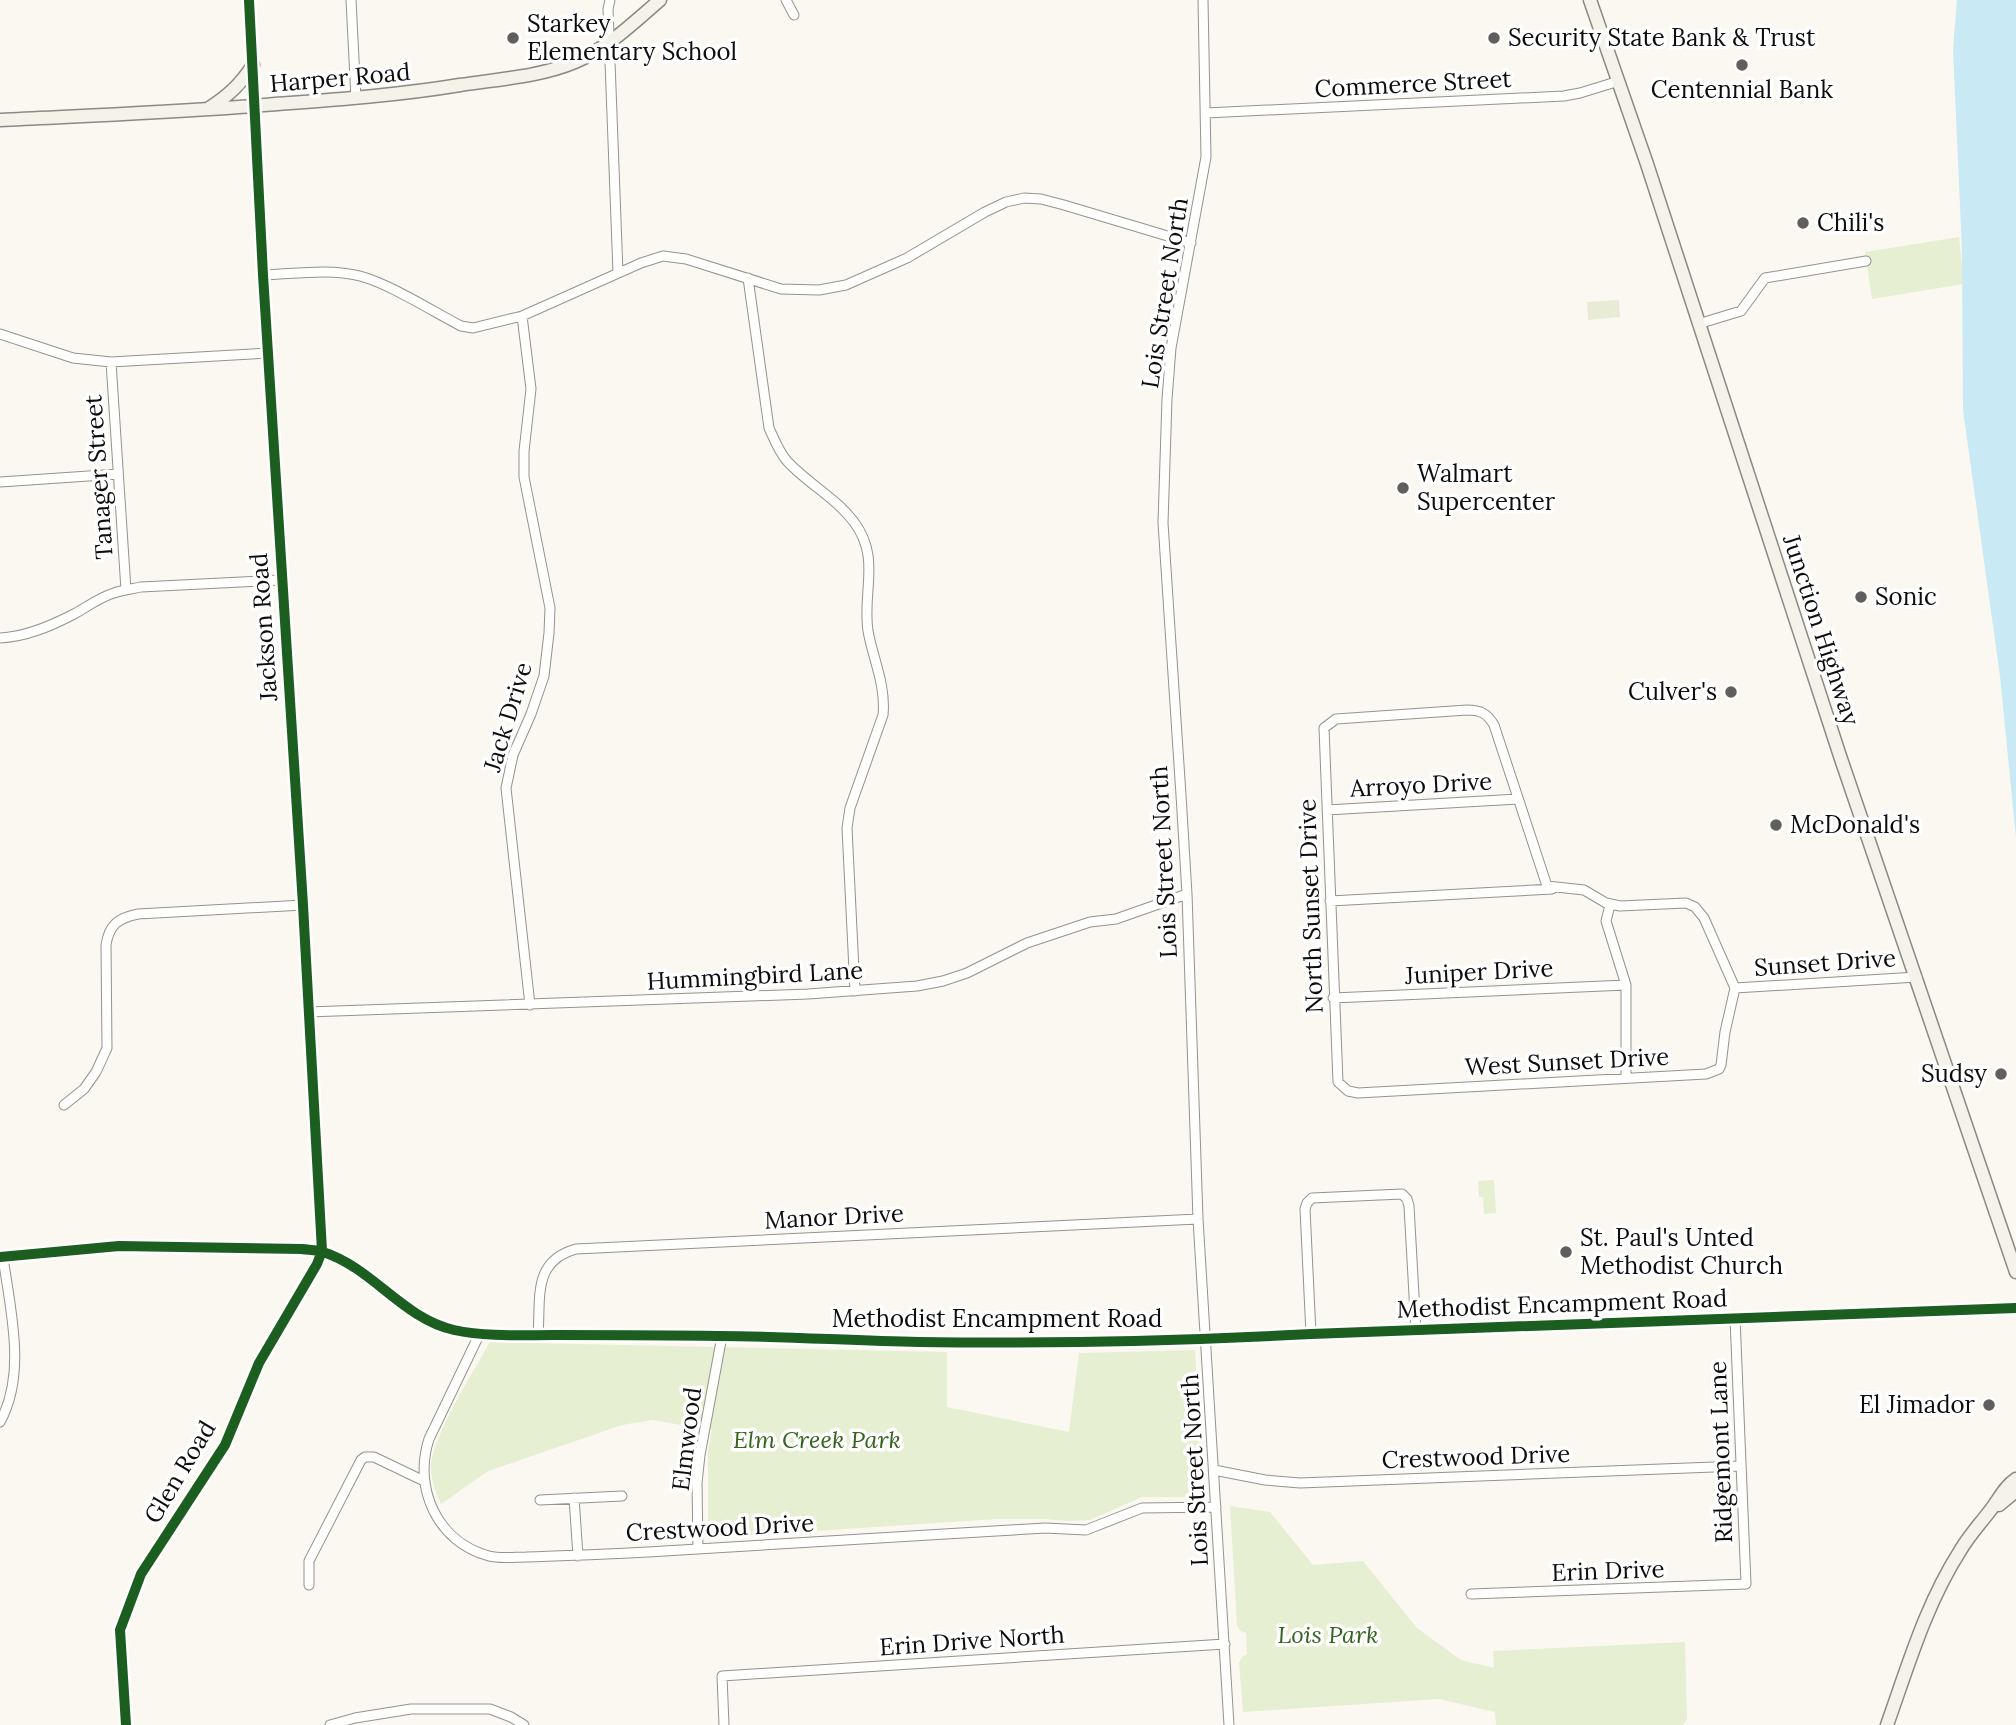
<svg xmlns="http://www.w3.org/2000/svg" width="2016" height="1725" viewBox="0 0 2016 1725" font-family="Lora,serif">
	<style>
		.green { fill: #e7efd2 }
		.cemetery { fill: #e8ebd6 }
		.water { fill: #c9e9f4 }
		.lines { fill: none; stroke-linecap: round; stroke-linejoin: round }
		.minor-casing { stroke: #949390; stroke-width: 11 }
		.tertiary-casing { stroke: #949390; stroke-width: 13 }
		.secondary-casing { stroke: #8b8986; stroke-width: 15 }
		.minor { stroke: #fefefd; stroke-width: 9 }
		.tertiary { stroke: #fefefd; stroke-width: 10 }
		.secondary { stroke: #f5f2e9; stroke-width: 12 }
		.cycleway-casing { stroke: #fff; stroke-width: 15 }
		.cycleway { stroke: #1b5e20; stroke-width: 10 }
		.poi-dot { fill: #605f5d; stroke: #fff; stroke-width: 2.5 }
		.labels { text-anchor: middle; stroke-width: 7; stroke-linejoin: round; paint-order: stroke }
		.poi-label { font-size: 24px; fill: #0d0d0d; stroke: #fff; text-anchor: start }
		.street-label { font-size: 24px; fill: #0d0d0d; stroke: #fff }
		.park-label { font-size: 24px; font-style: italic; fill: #34641e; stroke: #fff }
	</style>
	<rect width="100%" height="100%" fill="#fbf8f1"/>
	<path class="green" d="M1959 237 1964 284 1872 299 1865 252Z
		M1494 1180 1496 1213 1484 1214 1483 1197H1479L1478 1181Z
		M490 1342 947 1352V1407L1069 1432 1079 1353 1195 1350 1204 1497H1142L1090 1520 1069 1521 1043 1519H997L708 1538V1451L712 1429 692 1427 653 1420 622 1425 488 1471 441 1504C436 1494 431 1479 431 1467 431 1439 475 1369 490 1342Z
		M1230 1506 1270 1512 1313 1565 1363 1561 1417 1628 1461 1660 1494 1668 1493 1651 1685 1642 1687 1719 1683 1725H1496L1495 1712 1439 1699 1243 1712 1239 1663 1242 1657 1247 1654 1246 1633 1240 1631 1237 1625Z"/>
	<path class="cemetery" d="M1619 300 1620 317 1588 320 1587 302Z"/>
	<path class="water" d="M1957 0H2016V838L2000 676 1963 410 1962 251 1953 49Z"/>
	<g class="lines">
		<g class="minor-casing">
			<path id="minor" d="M351 0 356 99
				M610 0 608 9 618 273
				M786 0 794 15
				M1203 0 1206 157 1171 348 1167 399 1163 523 1181 795 1187 894 1198 1219 1229 1725
				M1206 113 1564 96 1580 93 1619 81
				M263 275C294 274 329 268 360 276 390 284 432 311 461 326L473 328 522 316 641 263 663 256 686 259 781 289 819 290 846 285 907 258 985 212 1006 202 1024 198 1041 199 1064 205 1191 243
				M748 278 769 428C774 439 779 452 787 461 807 483 836 498 854 522 881 558 862 592 868 631 873 659 886 685 883 715L850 808 847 828 855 991
				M522 316 531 389 524 451V477L550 608 549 633 544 676 531 714 513 755 506 788 530 1005
				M1698 324 1741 311 1765 278 1866 261
				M0 334 73 358 111 362 269 353
				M111 362 126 590
				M0 482 118 474
				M0 638C26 637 51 626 74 614 87 607 100 597 114 593 123 590 132 589 141 587L281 580
				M1467 710C1480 710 1487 713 1494 725L1547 886 1584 890 1606 903 1620 906 1686 903 1695 907 1704 918 1735 988 1725 1032 1721 1065 1719 1069 1706 1074 1358 1093 1348 1091 1338 1082 1324 728 1336 719Z
				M1327 810 1518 799
				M1330 901 1552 889
				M1610 905 1606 921 1626 985V1078
				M1735 988 1917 977
				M1333 998 1626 985
				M308 1012 808 994 917 986 943 981 967 973 1027 943 1090 922 1116 919 1187 894
				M64 1105 84 1089 96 1072 107 1048 106 945C109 925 118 918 138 914L303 905
				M0 1257 119 1246 302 1249C309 1250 317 1250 323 1252 373 1268 402 1318 454 1330 486 1337 522 1335 554 1335 609 1335 664 1335 718 1336 785 1336 852 1341 919 1342 1050 1344 1180 1341 1311 1334L2016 1308
				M480 1333 429 1439C413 1488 437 1542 489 1556 500 1559 515 1557 526 1557 567 1556 607 1554 648 1552 780 1544 912 1536 1045 1528L1086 1530 1142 1508 1216 1507
				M1311 1334 1305 1209 1307 1203 1312 1198 1402 1194 1407 1199 1409 1206 1416 1331
				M538 1335C541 1298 532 1261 576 1249L1198 1219
				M0 1422C27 1373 10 1309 3 1257
				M1214 1470 1265 1480 1300 1483 1740 1466
				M574 1498 578 1556
				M540 1500 622 1496
				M698 1549 697 1483 700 1455 722 1336
				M309 1585V1561L361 1460 365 1457H374L424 1481
				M1471 1594 1746 1584 1735 1318
				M330 1725 355 1718 411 1709H490L511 1717 524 1725
				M724 1725 722 1676 1225 1644"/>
		</g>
		<g class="tertiary-casing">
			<path id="tertiary" d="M126 1725 120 1630 141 1574 225 1445 259 1363 317 1264 322 1251 303 905 263 275 249 0"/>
		</g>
		<g class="secondary-casing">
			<path id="secondary" d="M1590 0 1647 164 1840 756 2016 1272
				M209 108C228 96 241 84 253 65
				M0 120C80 116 159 113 239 107 313 101 387 97 460 85 498 79 539 77 575 62 608 48 633 23 660 0
				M1999 1505 2016 1491
				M1887 1725C1908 1666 1926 1604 1960 1551 1968 1537 1979 1525 1989 1512 1999 1500 2003 1488 2016 1479"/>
		</g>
		<use href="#minor" class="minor"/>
		<use href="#tertiary" class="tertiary"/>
		<use href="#secondary" class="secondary"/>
		<g class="cycleway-casing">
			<path id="cycleway" d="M0 1257 119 1246 302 1249C309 1250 317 1250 323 1252 373 1268 402 1318 454 1330 486 1337 522 1335 554 1335 609 1335 664 1335 718 1336 785 1336 852 1341 919 1342 1050 1344 1180 1341 1311 1334L2016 1308
				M126 1725 120 1630 141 1574 225 1445 259 1363 317 1264 322 1251 303 905 263 275 249 0"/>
		</g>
		<use href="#cycleway" class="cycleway"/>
	</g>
	<g class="poi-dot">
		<circle cx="513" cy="38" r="7"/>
		<circle cx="1494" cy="38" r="7"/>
		<circle cx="1742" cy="65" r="7"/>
		<circle cx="1803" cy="223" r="7"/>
		<circle cx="1403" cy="488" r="7"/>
		<circle cx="1861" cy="597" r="7"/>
		<circle cx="1731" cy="692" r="7"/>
		<circle cx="1776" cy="825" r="7"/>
		<circle cx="2001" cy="1074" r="7"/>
		<circle cx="1566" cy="1252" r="7"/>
		<circle cx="1989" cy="1405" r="7"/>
	</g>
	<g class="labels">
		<g class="poi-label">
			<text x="527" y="32">Starkey<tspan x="527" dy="28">Elementary School</tspan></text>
			<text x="1508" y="46">Security State Bank &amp; Trust</text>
			<text x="1742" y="98" text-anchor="middle">Centennial Bank</text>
			<text x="1817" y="231">Chili's</text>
			<text x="1417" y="482">Walmart<tspan x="1417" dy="28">Supercenter</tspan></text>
			<text x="1875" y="605">Sonic</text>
			<text x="1717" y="700" text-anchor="end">Culver's</text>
			<text x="1790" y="833">McDonald's</text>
			<text x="1987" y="1082" text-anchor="end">Sudsy</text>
			<text x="1580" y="1246">St. Paul's Unted<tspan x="1580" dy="28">Methodist Church</tspan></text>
			<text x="1975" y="1413" text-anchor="end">El Jimador</text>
		</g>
		<g class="street-label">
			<text transform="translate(340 78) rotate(-5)" y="8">Harper Road</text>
			<text transform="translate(1413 84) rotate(-3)" y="8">Commerce Street</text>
			<text transform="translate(1165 293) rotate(-81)" y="8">Lois Street North</text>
			<text transform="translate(99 477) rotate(-94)" y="8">Tanager Street</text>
			<text transform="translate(264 627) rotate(-94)" y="8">Jackson Road</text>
			<text transform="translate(1821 630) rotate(72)" y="8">Junction Highway</text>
			<text transform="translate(508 717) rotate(-73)" y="8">Jack Drive</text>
			<text transform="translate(1421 785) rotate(-3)" y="8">Arroyo Drive</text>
			<text transform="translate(1164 862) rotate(-93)" y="8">Lois Street North</text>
			<text transform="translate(1311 906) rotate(-92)" y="8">North Sunset Drive</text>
			<text transform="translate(1825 963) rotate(-4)" y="8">Sunset Drive</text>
			<text transform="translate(1479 972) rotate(-3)" y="8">Juniper Drive</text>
			<text transform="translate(755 976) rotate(-3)" y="8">Hummingbird Lane</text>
			<text transform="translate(1567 1062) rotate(-3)" y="8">West Sunset Drive</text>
			<text transform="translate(834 1217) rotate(-3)" y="8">Manor Drive</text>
			<text transform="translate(1562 1304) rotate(-2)" y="8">Methodist Encampment Road</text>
			<text x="997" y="1327">Methodist Encampment Road</text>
			<text transform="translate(687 1439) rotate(-83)" y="8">Elmwood</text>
			<text transform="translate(1721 1452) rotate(-92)" y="8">Ridgemont Lane</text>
			<text transform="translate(1476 1457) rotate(-2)" y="8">Crestwood Drive</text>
			<text transform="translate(1195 1470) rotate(-93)" y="8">Lois Street North</text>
			<text transform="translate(180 1472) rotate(-59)" y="8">Glen Road</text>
			<text transform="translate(720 1528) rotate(-3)" y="8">Crestwood Drive</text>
			<text transform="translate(1608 1571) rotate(-2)" y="8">Erin Drive</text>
			<text transform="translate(972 1641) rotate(-4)" y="8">Erin Drive North</text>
		</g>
		<g class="park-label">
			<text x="817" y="1448">Elm Creek Park</text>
			<text x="1328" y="1643">Lois Park</text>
		</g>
	</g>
</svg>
